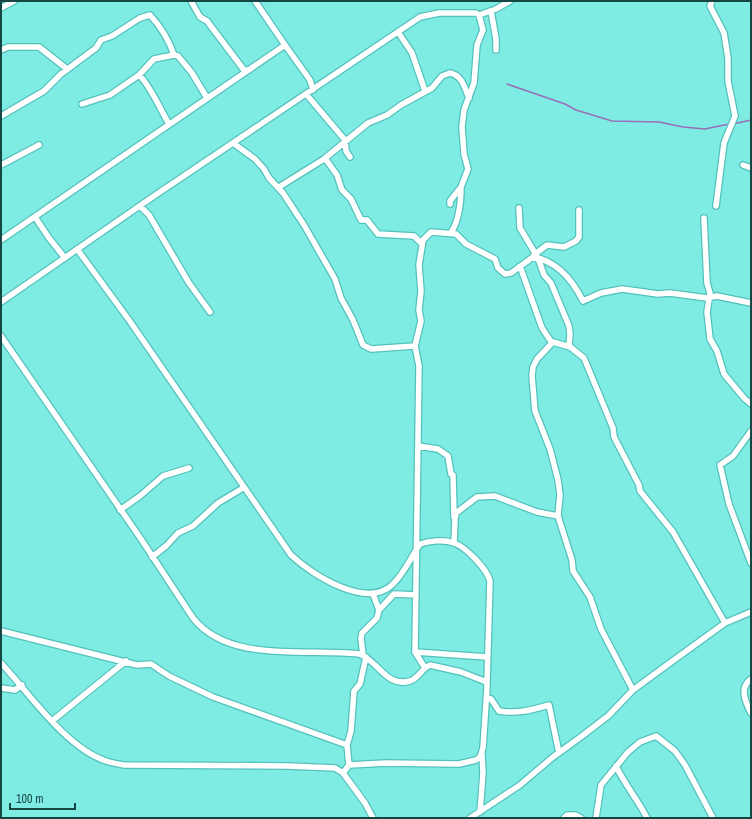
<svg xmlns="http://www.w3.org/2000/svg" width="752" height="819" viewBox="0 0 752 819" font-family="'Archivo Narrow',sans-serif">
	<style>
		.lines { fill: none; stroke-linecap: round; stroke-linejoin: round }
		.stream { stroke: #986fb9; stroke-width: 1.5 }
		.minor-casing { stroke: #52c2bb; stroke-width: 8 }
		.minor { stroke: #fff; stroke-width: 5.5 }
	</style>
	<rect width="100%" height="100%" fill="#7fece4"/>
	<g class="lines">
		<path class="stream" d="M507 84 565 104 576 110 612 121 659 122 683 127 705 129 729 124
			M733 124 751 120"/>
		<g class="minor-casing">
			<path id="minor" d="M191 1 200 17 207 21 244 70H249
				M255 1 285 45
				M712 1 710 6 724 33 728 58V81L735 116 724 143 716 206
				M1 8 14 1
				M491 11 496 39V50
				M398 32 412 53 425 91
				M1 50 8 47H39L67 69
				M139 75C150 85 160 109 169 124
				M306 94 345 140 346 151 350 157
				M82 104 110 95 139 75 154 59 174 55 178 56 192 73 207 98
				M1 116 44 91 61 74 96 48 101 40 112 36 140 18 150 15C161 27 169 40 174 55
				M233 143 255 159 264 169 269 178 283 193 304 225 335 279 341 298 353 320 363 345 371 349 415 346
				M324 159 327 161 337 175 342 190 351 199 361 220H367L378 234 414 236 422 244
				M1 165 39 145
				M743 165 751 168
				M279 187 324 159 368 123 387 115 401 105 432 88 442 76 450 73C463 76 464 87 469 98
				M450 204V201L461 187 468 169 464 154 462 127 464 110 474 83 477 45 483 30 479 15
				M140 206 149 215 189 283 210 312
				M519 208 520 228 538 258 544 275 551 283 569 326 570 334 569 346 584 358 613 428 614 437 639 485 640 491 673 532 725 623
				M35 217 49 238 65 258
				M704 218 707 283 710 293 707 312 710 339 717 351 724 374 744 398 751 404
				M451 233C459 220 461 203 461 187
				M1 240 285 45 310 80 313 90
				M77 249 129 320 291 555C312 575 366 609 392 585 404 574 411 557 420 544 429 541 444 539 454 543 466 547 487 569 490 581L487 683
				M534 255 547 245 564 247 576 241 579 237V210
				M520 266 542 328 552 343
				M1 302 151 198 420 17 439 13H476L479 15 496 9 510 1
				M1 336 141 539 193 618C229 664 308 648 359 654 379 661 386 688 410 681 419 678 422 668 430 665L461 672 484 681 487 683V688L483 748 480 757 476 760 459 764 386 763 349 765 347 745 213 697 169 676 151 664 137 665 1 631
				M570 347 553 342 537 359 533 367 532 376 535 411 550 449 558 480 560 495 558 516 572 560 573 571 590 597 601 629 633 690
				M751 431 733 456 720 465 729 504 751 563
				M418 446 438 449 448 456 451 474 453 475 454 517
				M120 510 140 496 163 476 189 468
				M454 543 455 519 456 513 477 497 495 496 537 512 558 516
				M152 557 166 546 178 533 193 526 218 503 243 488
				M373 594 379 610
				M415 652 425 668
				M363 655 361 639 362 633 377 618 379 610 394 594 416 595
				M487 657 415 652 419 366 415 346 421 321 419 310 421 291 419 265 423 240 431 232 456 234 466 244 495 259 498 268 505 274 511 273 533 257C557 261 573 281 583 301L601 293 622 289 658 294 670 293 707 298 717 296 751 303
				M1 663C29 693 66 748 106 761 112 763 118 764 124 765L288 766 335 768 343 773 349 765
				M751 679C739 688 745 701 751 713
				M1 688 15 690 22 685
				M487 698 491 699 499 711C517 714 532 710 549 705L559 753
				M52 721 126 661
				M347 745 351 731 354 691 360 684 366 657
				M616 766C625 785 638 800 647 818
				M343 773 365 803 373 818
				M480 812 483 773 482 754
				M470 818 520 785 553 757 582 736 608 716 633 690 667 665 725 623 751 612
				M564 818 567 815H575L581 818
				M596 818 601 785 628 752 640 742 656 736 675 751 685 765 713 818"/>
		</g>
		<use href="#minor" class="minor"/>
	</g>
	<rect width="752" height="819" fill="none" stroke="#164642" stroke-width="4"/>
	<path d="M10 803v6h65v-6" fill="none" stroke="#164642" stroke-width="2"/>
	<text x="16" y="803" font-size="12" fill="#164642" stroke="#7fece4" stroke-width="3" paint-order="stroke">100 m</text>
</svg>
